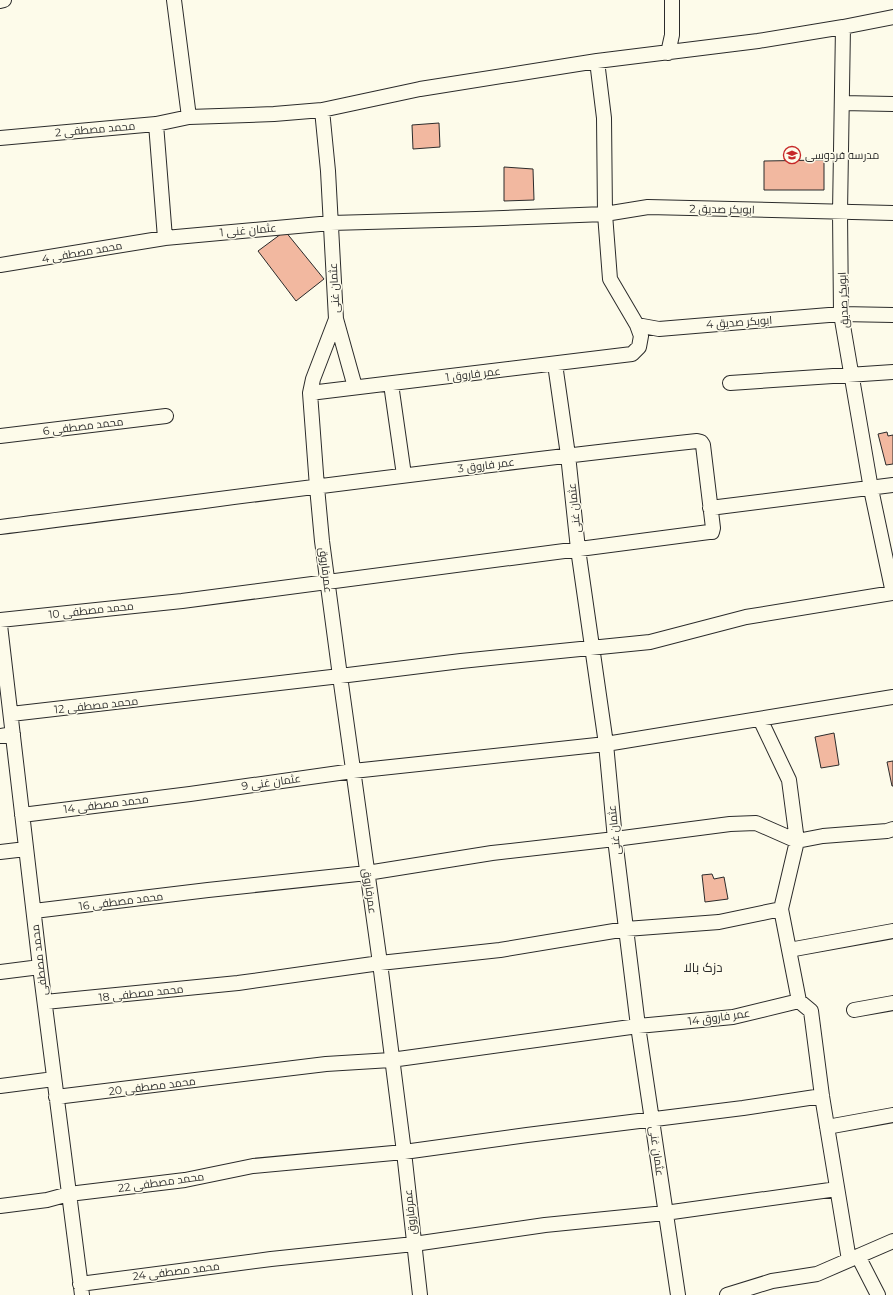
<svg xmlns="http://www.w3.org/2000/svg" width="893" height="1295" viewBox="0 0 893 1295" font-family="Montserrat,Cairo,sans-serif">
	<style>
		.building { fill: #f2b8a0; stroke: #2b2b2b }
		.lines { fill: none; stroke-linecap: round; stroke-linejoin: round }
		.minor-casing { stroke: #2b2b2b; stroke-width: 16 }
		.minor { stroke: #fdfbea; stroke-width: 14 }
		.labels { text-anchor: middle; stroke-width: 3; stroke-linejoin: round; paint-order: stroke }
		.street-label { font-size: 11px; fill: #2b2b2b; stroke: #fdfbea }
		.poi-label { font-size: 11px; fill: #2b2b2b; stroke: #fdfbea; text-anchor: start }
		.quarter-label { font-size: 13px; fill: #2b2b2b; stroke: #fdfbea }
	</style>
	<rect width="100%" height="100%" fill="#fdfbea"/>
	<path class="building" d="M439 123 440 147 413 149 412 125Z
		M824 160V190H764V161Z
		M504 167 533 169 534 200 504 201Z
		M285 231 324 279 296 301 258 251Z
		M887 432 888 436 893 435V464L886 465 878 434Z
		M834 733 839 765 821 768 815 737Z
		M893 761V786H892L887 762Z
		M712 874 714 879 724 877 728 899 705 902 702 875Z"/>
	<g class="lines">
		<g class="minor-casing">
			<path id="minor" d="M174 0 189 117
				M0 1 4 0
				M843 27 840 212 841 314 871 489 893 593
				M668 53 672 35V0
				M842 103 893 104
				M322 110 328 171 336 319 313 379 310 393 317 487 322 541 340 676 380 963 404 1152 420 1295
				M156 124 165 238
				M0 138 156 124 189 117 274 114 322 110 420 89 597 61 758 41 843 27 893 17
				M0 265 165 238 331 223 476 219 605 214 648 207 893 213
				M336 319 355 387
				M637 325 659 329 841 314 893 315
				M555 364 568 455 578 549 606 744 615 839 638 1026 678 1295
				M730 383 893 372
				M391 384 404 475
				M310 393 632 354 639 347 641 336 637 325 610 279 605 214 604 118 597 61
				M0 436 166 416
				M710 508 893 485
				M0 527C232 498 464 466 697 441L701 442 703 445 713 528 712 532H709L182 601 0 620
				M0 625 40 967 82 1295
				M11 714 340 676 461 661 650 642 746 617 893 593
				M760 719 789 780 797 841 781 909 799 1001 811 1011 822 1096 849 1260
				M0 736 13 734
				M22 815 190 794 353 771 606 744 893 697
				M797 841 823 836 887 831 893 829
				M0 852 26 849
				M34 911 208 890 367 873 492 853 615 839 730 824 756 823 797 841
				M789 950 893 931
				M0 972 40 967
				M45 1002 238 983 380 963 500 950 626 929 719 922 781 909
				M854 1010 893 1003
				M0 1086 54 1079
				M56 1097 326 1064 391 1060 638 1026 733 1017 799 1001
				M827 1127 893 1115
				M0 1206 47 1200 69 1194 185 1180 253 1166 404 1152 527 1135 743 1108 822 1096
				M858 1256 878 1295
				M80 1284 271 1259 414 1244 545 1225 665 1213 837 1189
				M727 1295 772 1281 817 1274 893 1241"/>
		</g>
		<use href="#minor" class="minor"/>
	</g>
	<defs>
		<g id="school-ring" transform="scale(0.9)"><circle r="9.5" fill="#fdfbea" stroke="#c62828" stroke-width="1.5"/><path d="M0-5L7-2L0 1L-7-2ZM-4 1L0 2.5L4 1V4Q0 6-4 4Z" fill="#c62828"/></g>
	</defs>
	<g fill-rule="evenodd">
		<use href="#school-ring" x="792" y="155"/>
	</g>
	<g class="labels">
		<g class="street-label">
			<text transform="translate(95 129) rotate(-5)" y="4">محمد مصطفی 2</text>
			<text transform="translate(722 209) rotate(1)" y="4">ابوبکر صدیق 2</text>
			<text transform="translate(248 230) rotate(-5)" y="4">عثمان غنی 1</text>
			<text transform="translate(82 252) rotate(-10)" y="4">محمد مصطفی 4</text>
			<text transform="translate(334 288) rotate(-93)" y="4">عثمان غنی</text>
			<text transform="translate(843 300) rotate(-93)" y="4">ابوبکر صدیق</text>
			<text transform="translate(739 322) rotate(-4)" y="4">ابوبکر صدیق 4</text>
			<text transform="translate(473 374) rotate(-7)" y="4">عمر فاروق 1</text>
			<text transform="translate(83 426) rotate(-7)" y="4">محمد مصطفی 6</text>
			<text transform="translate(486 465) rotate(-7)" y="4">عمر فاروق 3</text>
			<text transform="translate(574 508) rotate(-96)" y="4">عثمان غنی</text>
			<text transform="translate(326 570) rotate(83)" y="4">عمرفاروق</text>
			<text transform="translate(91 610) rotate(-6)" y="4">محمد مصطفی 10</text>
			<text transform="translate(96 705) rotate(-6)" y="4">محمد مصطفی 12</text>
			<text transform="translate(271 782) rotate(-8)" y="4">عثمان غنی 9</text>
			<text transform="translate(106 804) rotate(-7)" y="4">محمد مصطفی 14</text>
			<text transform="translate(614 830) rotate(-96)" y="4">عثمان غنی</text>
			<text transform="translate(370 891) rotate(82)" y="4">عمرفاروق</text>
			<text transform="translate(121 901) rotate(-7)" y="4">محمد مصطفی 16</text>
			<text transform="translate(39 960) rotate(-97)" y="4">محمد مصطفی</text>
			<text transform="translate(141 993) rotate(-6)" y="4">محمد مصطفی 18</text>
			<text transform="translate(719 1017) rotate(-8)" y="4">عمر فاروق 14</text>
			<text transform="translate(152 1086) rotate(-7)" y="4">محمد مصطفی 20</text>
			<text transform="translate(657 1151) rotate(82)" y="4">عثمان غنی</text>
			<text transform="translate(161 1182) rotate(-8)" y="4">محمد مصطفی 22</text>
			<text transform="translate(410 1212) rotate(-96)" y="4">عمرفاروق</text>
			<text transform="translate(176 1271) rotate(-7)" y="4">محمد مصطفی 24</text>
		</g>
		<g class="poi-label">
			<text x="805" y="159">مدرسه فردوسی</text>
		</g>
		<g class="quarter-label">
			<text x="703" y="972">دزک بالا</text>
		</g>
	</g>
</svg>
